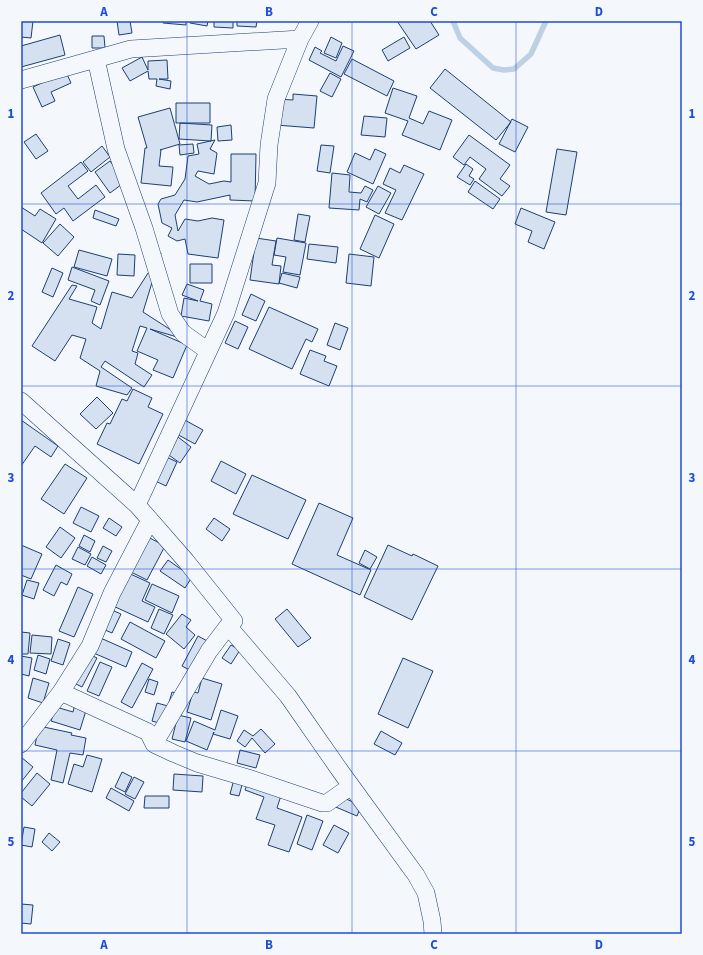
<svg xmlns="http://www.w3.org/2000/svg" width="703" height="955" viewBox="0 0 703 955" font-family="'Source Sans 3',sans-serif">
	<style>
		.lines { fill: none; stroke-linecap: round; stroke-linejoin: round }
		.stream { stroke: #bed0e5; stroke-width: 5.5 }
		.building { fill: #d5e0f0; stroke: #1d3f73 }
		.minor-casing { stroke: #1d3f73; stroke-width: 18 }
		.minor { stroke: #f4f7fb; stroke-width: 17 }
		.grid { fill: none; stroke: #1d4ed8; stroke-width: 1; stroke-opacity: 0.55 }
		.neatline { fill: none; stroke: #1d4ed8; stroke-width: 1.5 }
		.grid-label { font-size: 13px; text-anchor: middle; font-weight: bold; fill: #1d4ed8 }
	</style>
	<rect width="100%" height="100%" fill="#f4f7fb"/>
	<g class="lines">
		<path class="stream" d="M453 21 460 38 493 68 504 70 514 69 531 54 546 21"/>
	</g>
	<path class="building" d="M21 21H33L31 38 21 37Z
		M117 21H130L132 33 119 35Z
		M163 21H186V25L163 23Z
		M190 21H208L207 26 190 23Z
		M214 21H233V28L214 27Z
		M237 21H257L256 27 237 26Z
		M397 21H430L439 35 416 49Z
		M60 35 65 55 21 67V46Z
		M92 36H104L105 48H92Z
		M331 37 342 43 336 58 324 53Z
		M404 37 410 48 388 61 382 50Z
		M343 46 354 51 341 77 309 60 315 47 322 51 320 53 336 61Z
		M142 57 148 70V61L167 60 168 79H159L171 81 170 89 156 86 157 79H149L148 71 130 81 122 68Z
		M352 59 394 81 387 96 344 74Z
		M445 69 511 122 496 140 430 88Z
		M66 72 71 83 51 92 55 101 42 107 33 87Z
		M330 73 341 79 332 97 320 91Z
		M393 88 417 96 409 118 423 124 429 111 452 120 440 150 402 135 408 121 385 113Z
		M293 94 317 96 314 128 276 125 277 99 293 100Z
		M176 103H210V123H176Z
		M170 108 180 144 160 150H161L159 166 173 167 171 186 141 183 145 148H147L138 117Z
		M364 116 387 118 385 137 361 135Z
		M512 119 528 127 515 152 499 144Z
		M180 123 212 125 211 141 179 139Z
		M231 125 232 140 218 141 217 127Z
		M36 134 48 151 36 159 24 142Z
		M469 135 510 165 500 179 510 186 502 196 479 179 486 169 470 157 464 165 453 157Z
		M215 140 210 149 217 153 214 174 198 171 195 176 209 184 224 181 231 182V154H256L255 201 230 200V195L197 202 184 200 175 215 178 231 185 219 198 221 212 218 224 220 218 258 188 254 185 239 177 241 168 236 172 228 162 223 158 204 161 199 175 195 185 179 188 156 199 154 197 144Z
		M193 144 194 153 180 155 179 145Z
		M321 145 334 146 330 173 317 171Z
		M102 146 110 157 91 172 83 162Z
		M375 149 386 154 373 184 347 172 355 153 370 160Z
		M557 149 577 152 566 215 546 212Z
		M110 161 125 182 110 193 95 172Z
		M81 162 88 171 68 186 78 199 96 185 105 197 73 221 64 208 56 214 41 193Z
		M466 164 473 169 469 176 474 179 470 185 457 177Z
		M404 165 424 174 402 220 385 213 396 190 383 184 390 168 400 173Z
		M332 173 350 175 349 192 361 193 365 186 373 190 367 202 360 199 359 210 329 208Z
		M475 181 500 199 493 209 468 192Z
		M378 186 391 193 379 214 366 207Z
		M21 207 35 216 40 209 56 219 42 243 21 229Z
		M521 208 555 222 544 249 528 242 532 231 515 224Z
		M95 210 119 219 116 226 93 218Z
		M298 214 310 216 305 242 294 240Z
		M375 215 394 224 379 258 360 249Z
		M60 224 74 237 58 256 43 243Z
		M256 238 276 241 272 265 281 266 279 284 250 280Z
		M277 238 306 243 300 275 283 272 286 257 274 255Z
		M309 244 338 247 336 263 307 259Z
		M79 250 112 259 107 276 74 267Z
		M161 253 143 312 171 330 194 342 150 329 187 345 173 378 153 370 158 360 137 351 147 328 140 326 132 351 138 353 135 364 152 375 144 387 105 361 101 367 132 388 127 395 96 386 100 371 80 358 86 339 72 335 55 361 32 346 72 285 77 286 69 299 97 307 92 323 101 329 112 292 132 298Z
		M118 254 135 255 134 276 117 275Z
		M349 254 374 257 371 286 346 283Z
		M190 264H212V283H190Z
		M72 267 109 281 100 305 91 301 95 290 68 280Z
		M52 268 63 273 53 297 42 292Z
		M282 273 300 277 297 288 279 283Z
		M187 284 204 290 200 301 212 304 209 321 181 316 184 298 198 301 182 295Z
		M251 294 265 301 256 321 242 315Z
		M269 307 318 329 312 342 306 339 292 369 249 349Z
		M235 321 248 327 238 349 225 343Z
		M335 323 348 328 340 350 327 345Z
		M310 350 326 356 324 361 337 366 329 386 300 374Z
		M133 389 152 398 148 407 163 414 139 464 97 444 107 423 110 424 122 399 127 401Z
		M97 397 113 413 96 429 80 414Z
		M181 418 203 430 195 444 173 432Z
		M21 420 58 446 51 457 35 446 21 466Z
		M178 437 191 447 180 463 166 453Z
		M158 453 177 462 166 486 147 477Z
		M221 461 246 474 236 494 211 481Z
		M65 464 87 478 64 514 41 499Z
		M252 475 306 500 288 539 233 514Z
		M319 503 353 518 337 555 371 570 360 595 292 564Z
		M81 507 99 516 91 532 73 523Z
		M109 518 122 527 116 536 103 528Z
		M214 518 230 529 222 541 206 529Z
		M60 527 75 538 61 558 46 547Z
		M84 535 95 541 90 552 79 546Z
		M146 536 165 546 147 580 129 571Z
		M21 545 42 554 31 579 21 575Z
		M388 545 412 556 413 554 438 566 412 620 364 597Z
		M103 546 112 551 106 562 97 558Z
		M78 547 91 554 85 565 72 559Z
		M365 550 377 557 370 569 359 563Z
		M92 557 106 565 101 574 87 566Z
		M168 560 192 577 185 588 160 571Z
		M56 565 72 574 67 585 61 582 54 596 43 590Z
		M126 572 150 583 142 601 155 607 148 622 111 605Z
		M27 580 39 583 34 599 22 595Z
		M152 584 179 596 172 613 145 600Z
		M78 587 93 594 74 637 59 631Z
		M107 608 121 614 112 633 98 627Z
		M159 609 173 615 164 634 151 628Z
		M287 609 311 638 298 647 275 619Z
		M182 614 191 620 186 627 195 635 184 649 166 634Z
		M130 622 165 641 156 658 121 639Z
		M21 632 30 633 28 654H21Z
		M32 635 52 637 51 654 30 653Z
		M96 636 132 652 126 667 89 651Z
		M198 636 211 643 195 673 182 666Z
		M58 639 70 643 63 665 51 661Z
		M231 645 240 650 231 664 222 658Z
		M85 652 97 658 82 687 70 681Z
		M38 655 50 659 46 674 34 670Z
		M21 656 32 658 29 676 21 674Z
		M403 658 433 671 408 728 378 714Z
		M100 662 112 667 99 696 87 691Z
		M142 663 153 669 132 708 121 702Z
		M33 678 49 683 43 703 28 698Z
		M202 678 222 684 211 720 187 712 193 692 198 693Z
		M149 679 158 682 154 695 145 692Z
		M172 692 180 694 170 726 152 721 157 703 168 706Z
		M76 700 88 704 80 730 51 721 56 707 73 712Z
		M221 710 238 716 230 739 213 734 214 732 207 750 186 741 194 721 215 730Z
		M178 715 191 718 185 742 172 739Z
		M39 726 72 733 71 735 86 738 83 755 70 753 63 783 51 780 57 750 35 745Z
		M261 729 275 744 265 753 252 738 245 747 237 741 244 730 253 736Z
		M381 731 402 743 395 755 374 744Z
		M240 750 260 755 256 768 237 763Z
		M87 755 102 759 92 792 68 784 74 764 83 767Z
		M21 757 33 767 21 782Z
		M122 772 132 777 125 792 115 787Z
		M236 772 245 774 239 796 230 794Z
		M37 773 50 784 32 806 21 797V793Z
		M174 774 203 776 202 792 173 790Z
		M251 774 284 786 277 808 302 817 289 852 268 845 275 825 256 819 264 797 245 790Z
		M134 777 144 782 135 799 125 794Z
		M111 788 134 801 129 811 106 798Z
		M336 794 361 806 357 816 331 805Z
		M145 796H169V808H144Z
		M307 815 323 821 312 850 297 844Z
		M334 825 349 833 338 853 323 845Z
		M24 827 35 829 32 847 21 845Z
		M49 833 60 842 52 851 42 842Z
		M21 904 33 905 31 924 21 923Z"/>
	<g class="lines">
		<g class="minor-casing">
			<path id="minor" d="M96 59 116 149 144 228 170 314 183 333 208 351
				M21 80 131 49 300 39
				M21 401 137 505 186 561 234 621 228 626 288 696 341 772 416 875 426 893 432 921 433 934
				M137 505 226 313 267 183 269 145 276 99 300 39 310 21
				M61 692 148 732 154 744 173 753 197 763 251 779 322 803H327L351 786
				M21 744 61 692 90 646 112 593 150 520
				M154 744 209 651 228 626"/>
		</g>
		<use href="#minor" class="minor"/>
	</g>
	<path class="grid" d="M187 21V934M352 21V934M516 21V934M21 204H682M21 386H682M21 569H682M21 751H682"/>
	<rect width="703" height="955" fill="none" stroke="#f4f7fb" stroke-width="44"/>
	<rect x="22" y="22" width="659" height="911" class="neatline"/>
	<g class="grid-label">
		<text x="104" y="16">A</text>
		<text x="269" y="16">B</text>
		<text x="434" y="16">C</text>
		<text x="599" y="16">D</text>
		<text x="11" y="118">1</text>
		<text x="692" y="118">1</text>
		<text x="11" y="300">2</text>
		<text x="692" y="300">2</text>
		<text x="11" y="482">3</text>
		<text x="692" y="482">3</text>
		<text x="11" y="664">4</text>
		<text x="692" y="664">4</text>
		<text x="11" y="846">5</text>
		<text x="692" y="846">5</text>
		<text x="104" y="949">A</text>
		<text x="269" y="949">B</text>
		<text x="434" y="949">C</text>
		<text x="599" y="949">D</text>
	</g>
</svg>
